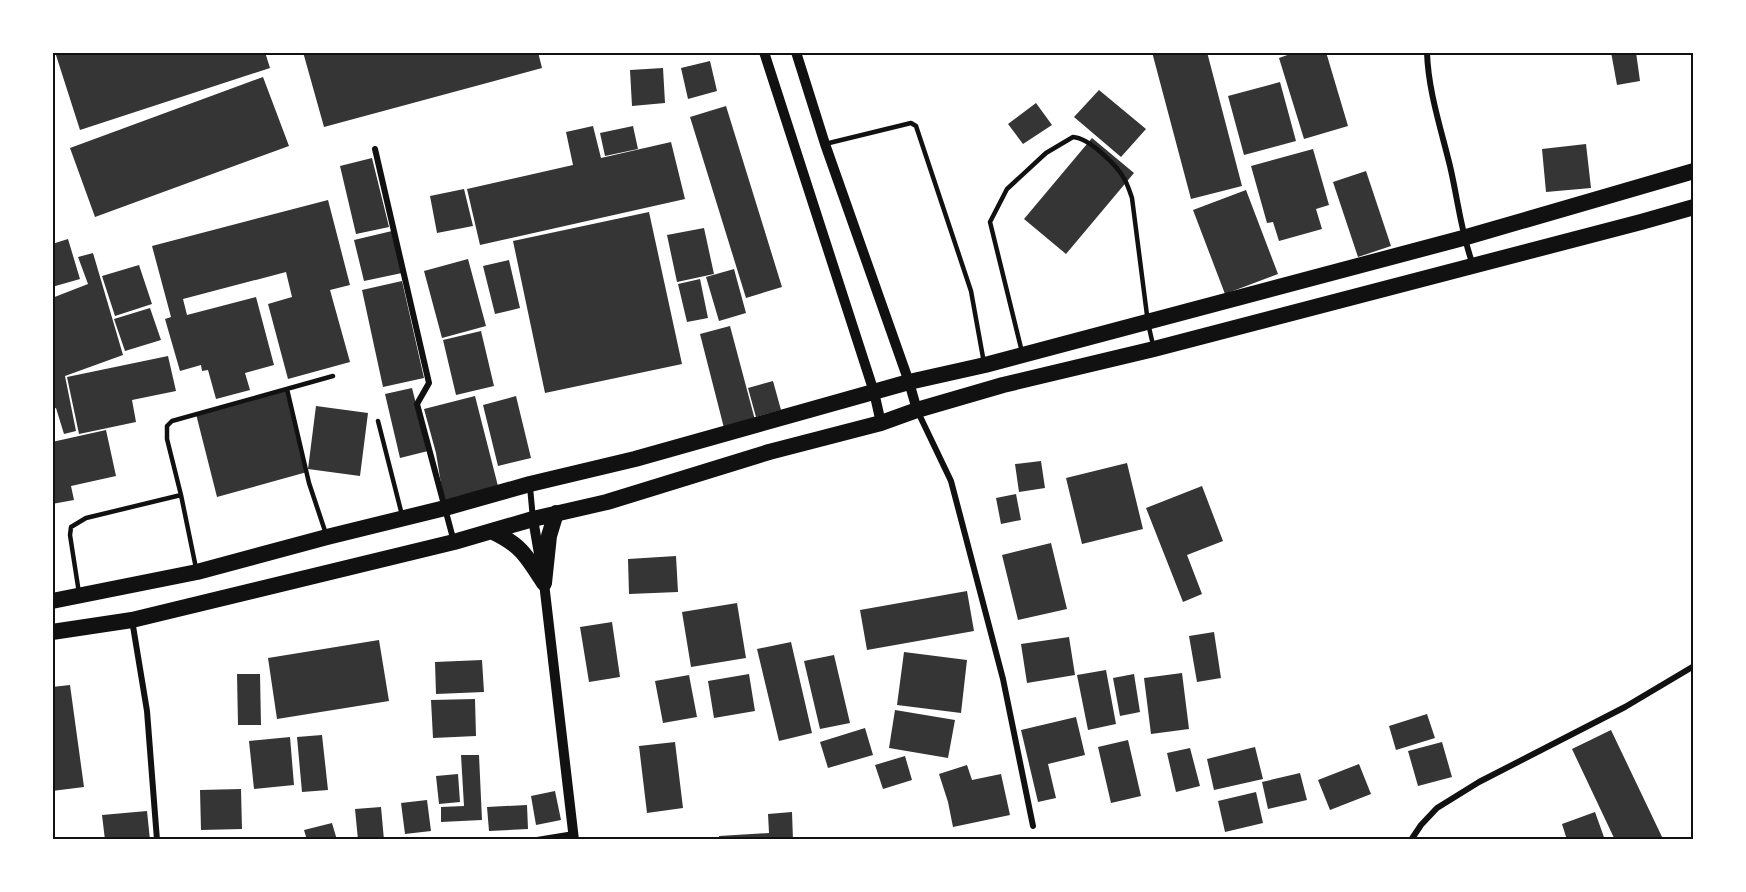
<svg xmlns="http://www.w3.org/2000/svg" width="1746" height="892" viewBox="0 0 1746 892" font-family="Jost,sans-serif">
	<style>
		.building { fill: #353535 }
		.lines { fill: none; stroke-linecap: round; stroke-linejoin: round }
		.service { stroke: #111; stroke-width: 4.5 }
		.minor { stroke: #111; stroke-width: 6 }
		.tertiary { stroke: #111; stroke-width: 10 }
		.trunk { stroke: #111; stroke-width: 16 }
		.neatline { fill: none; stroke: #111; stroke-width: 2 }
	</style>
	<rect width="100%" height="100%" fill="#fff"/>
	<path class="building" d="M55 52H265L270 68 80 130Z
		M303 52H538L542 68 324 127Z
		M1152 52H1207L1242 186 1191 199Z
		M1296 52H1326L1348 126 1304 139 1279 58Z
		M1611 52H1636L1640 81 1617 85Z
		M710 61 717 91 688 99 681 68Z
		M663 68 665 103 632 106 630 70Z
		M263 77 289 146 95 217 70 148Z
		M1280 82 1296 141 1244 155 1228 96Z
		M1099 90 1146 129 1121 157 1074 117Z
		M1036 103 1052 125 1023 144 1008 124Z
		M726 106 782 287 746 298 690 117Z
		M593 126 601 158 671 142 685 199 480 245 467 189 573 165 566 132Z
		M633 126 638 149 605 156 600 133Z
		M1092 138 1134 173 1066 254 1024 219Z
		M1586 144 1591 188 1546 192 1542 149Z
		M1313 149 1329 205 1316 209 1322 229 1279 241 1273 222 1267 223 1251 166Z
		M372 158 389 227 356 234 340 166Z
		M1366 171 1391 246 1358 257 1333 182Z
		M464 189 473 226 437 233 430 196Z
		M1246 190 1278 274 1225 294 1193 210Z
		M328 200 350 285 330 290 350 362 288 379 268 304 292 297 286 272 183 299 187 315 256 297 274 365 245 373 250 390 216 399 208 370 202 371 201 365 180 371 165 319 171 317 152 246Z
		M649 212 682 364 545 393 513 241Z
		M704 228 714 274 677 282 667 235Z
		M392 231 402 273 364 281 354 240Z
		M68 239 80 279 52 287V244Z
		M93 253 123 355 65 376 76 431 64 434 56 408 52 409V298L88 284 78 257Z
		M468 259 486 326 442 338 424 271Z
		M509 260 520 308 495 314 483 266Z
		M139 265 152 304 115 316 102 276Z
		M734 269 746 313 719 321 706 277Z
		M700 279 708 318 687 322 678 284Z
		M402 281 424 378 383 387 362 290Z
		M150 308 161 340 125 351 114 319Z
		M730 326 755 420 724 428 700 334Z
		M481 331 494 386 456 395 443 340Z
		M168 356 176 391 132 400 136 422 79 434 67 377Z
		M773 381 781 410 756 417 748 388Z
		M412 388 428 451 400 458 385 394Z
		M287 389 307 472 217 497 196 414Z
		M475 396 499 490 445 508 436 453 424 409Z
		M516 396 531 458 498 466 483 405Z
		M316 406 368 413 360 476 308 469Z
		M106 430 116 476 71 486 74 500 52 504V442Z
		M1041 461 1045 488 1019 492 1015 464Z
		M1127 463 1143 529 1082 544 1066 478Z
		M1202 486 1223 541 1187 555 1202 594 1183 602 1146 508Z
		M1016 494 1021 520 1001 524 996 498Z
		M1051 543 1067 609 1018 620 1002 555Z
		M676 556 678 592 629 594 628 559Z
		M967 591 974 631 867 650 860 610Z
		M737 603 746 658 691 667 682 612Z
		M612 622 620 677 589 682 580 627Z
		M1214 632 1221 678 1197 682 1189 636Z
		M1069 637 1075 675 1027 683 1021 644Z
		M379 640 389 701 277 719 268 658Z
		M791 642 812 733 779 741 757 649Z
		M904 652 967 660 961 713 897 705Z
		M834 655 850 723 820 729 804 661Z
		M482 660 484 692 436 694 435 662Z
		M1106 670 1116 724 1088 730 1077 675Z
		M1182 673 1189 729 1151 734 1144 678Z
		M237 674H260L261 725H238Z
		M749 674 755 711 714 718 708 681Z
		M1134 674 1140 712 1120 716 1113 678Z
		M689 675 697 717 663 723 655 681Z
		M70 685 84 787 52 791V687Z
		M475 699 476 736 433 738 431 700Z
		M895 710 955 720 948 758 889 748Z
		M1427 714 1435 738 1396 750 1389 726Z
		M1076 717 1085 755 1048 764 1056 798 1038 802 1021 730Z
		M865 728 873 755 828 768 820 742Z
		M1611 730 1663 839 1661 840H1615L1572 749Z
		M322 735 328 790 302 792 297 737Z
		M290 737 294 785 254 789 249 741Z
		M1128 740 1141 796 1111 803 1098 747Z
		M675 742 683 808 647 813 639 746Z
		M1442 742 1452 777 1418 786 1408 751Z
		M1255 747 1263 779 1214 790 1207 759Z
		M1190 748 1200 786 1176 792 1167 753Z
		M461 755H479L482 820 441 822V807L464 806Z
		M905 756 912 780 883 789 875 765Z
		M1359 764 1371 794 1330 810 1318 780Z
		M967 765 972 780 1001 774 1010 815 953 827 948 802 939 774Z
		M1300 773 1307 800 1268 809 1262 782Z
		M458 774 460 802 439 804 436 776Z
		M241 789 242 829 201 830 200 790Z
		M555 791 561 820 536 825 531 796Z
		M1256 792 1263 823 1225 832 1218 801Z
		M427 800 431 831 405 834 401 803Z
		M527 805 528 829 489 831 487 807Z
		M381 807 384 840H358L355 809Z
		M147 811 150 840H105L102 815Z
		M792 812 793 840H719V836L769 833 768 814Z
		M1595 812 1605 840H1567L1562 824Z
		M332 823 337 840H307L304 830Z"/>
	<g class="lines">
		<path class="service" d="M825 144 911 123 916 126 971 291 984 363
			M1022 352 990 222 1007 189 1046 153 1073 137C1089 138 1117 165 1125 180 1128 186 1130 192 1132 198L1148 323 1153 345
			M287 389 309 483 326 534
			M378 421 402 515
			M181 495 167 439V426L172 421 333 376
			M79 593 70 535 71 527 86 518 181 495 196 568"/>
		<path class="minor" d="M1427 52C1428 90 1441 129 1450 166 1458 200 1461 233 1473 265
			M375 149 429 383 417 404 454 542
			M917 410 951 481 1003 679 1033 826
			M530 487 533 519
			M132 620 147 711 157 840
			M537 840 574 834
			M1411 840 1421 825 1437 808 1479 782 1625 707 1694 666"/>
		<path class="tertiary" d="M764 52 874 392 881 423
			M796 52 825 144 909 382 917 410
			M533 519 544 583 574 840"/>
		<path class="trunk" d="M491 531C521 545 526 555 544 583
			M544 583 549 536 556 513
			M52 601 197 572 327 537 445 508 530 484 635 459 909 382 985 365 1463 238 1694 171
			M52 632 132 620 454 542 533 519 607 502 769 452 881 423 917 410 1003 385 1154 349 1641 222 1694 207"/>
	</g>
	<rect width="1746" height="892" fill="none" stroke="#ffffff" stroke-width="108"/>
	<rect x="54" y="54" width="1638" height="784" class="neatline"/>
</svg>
